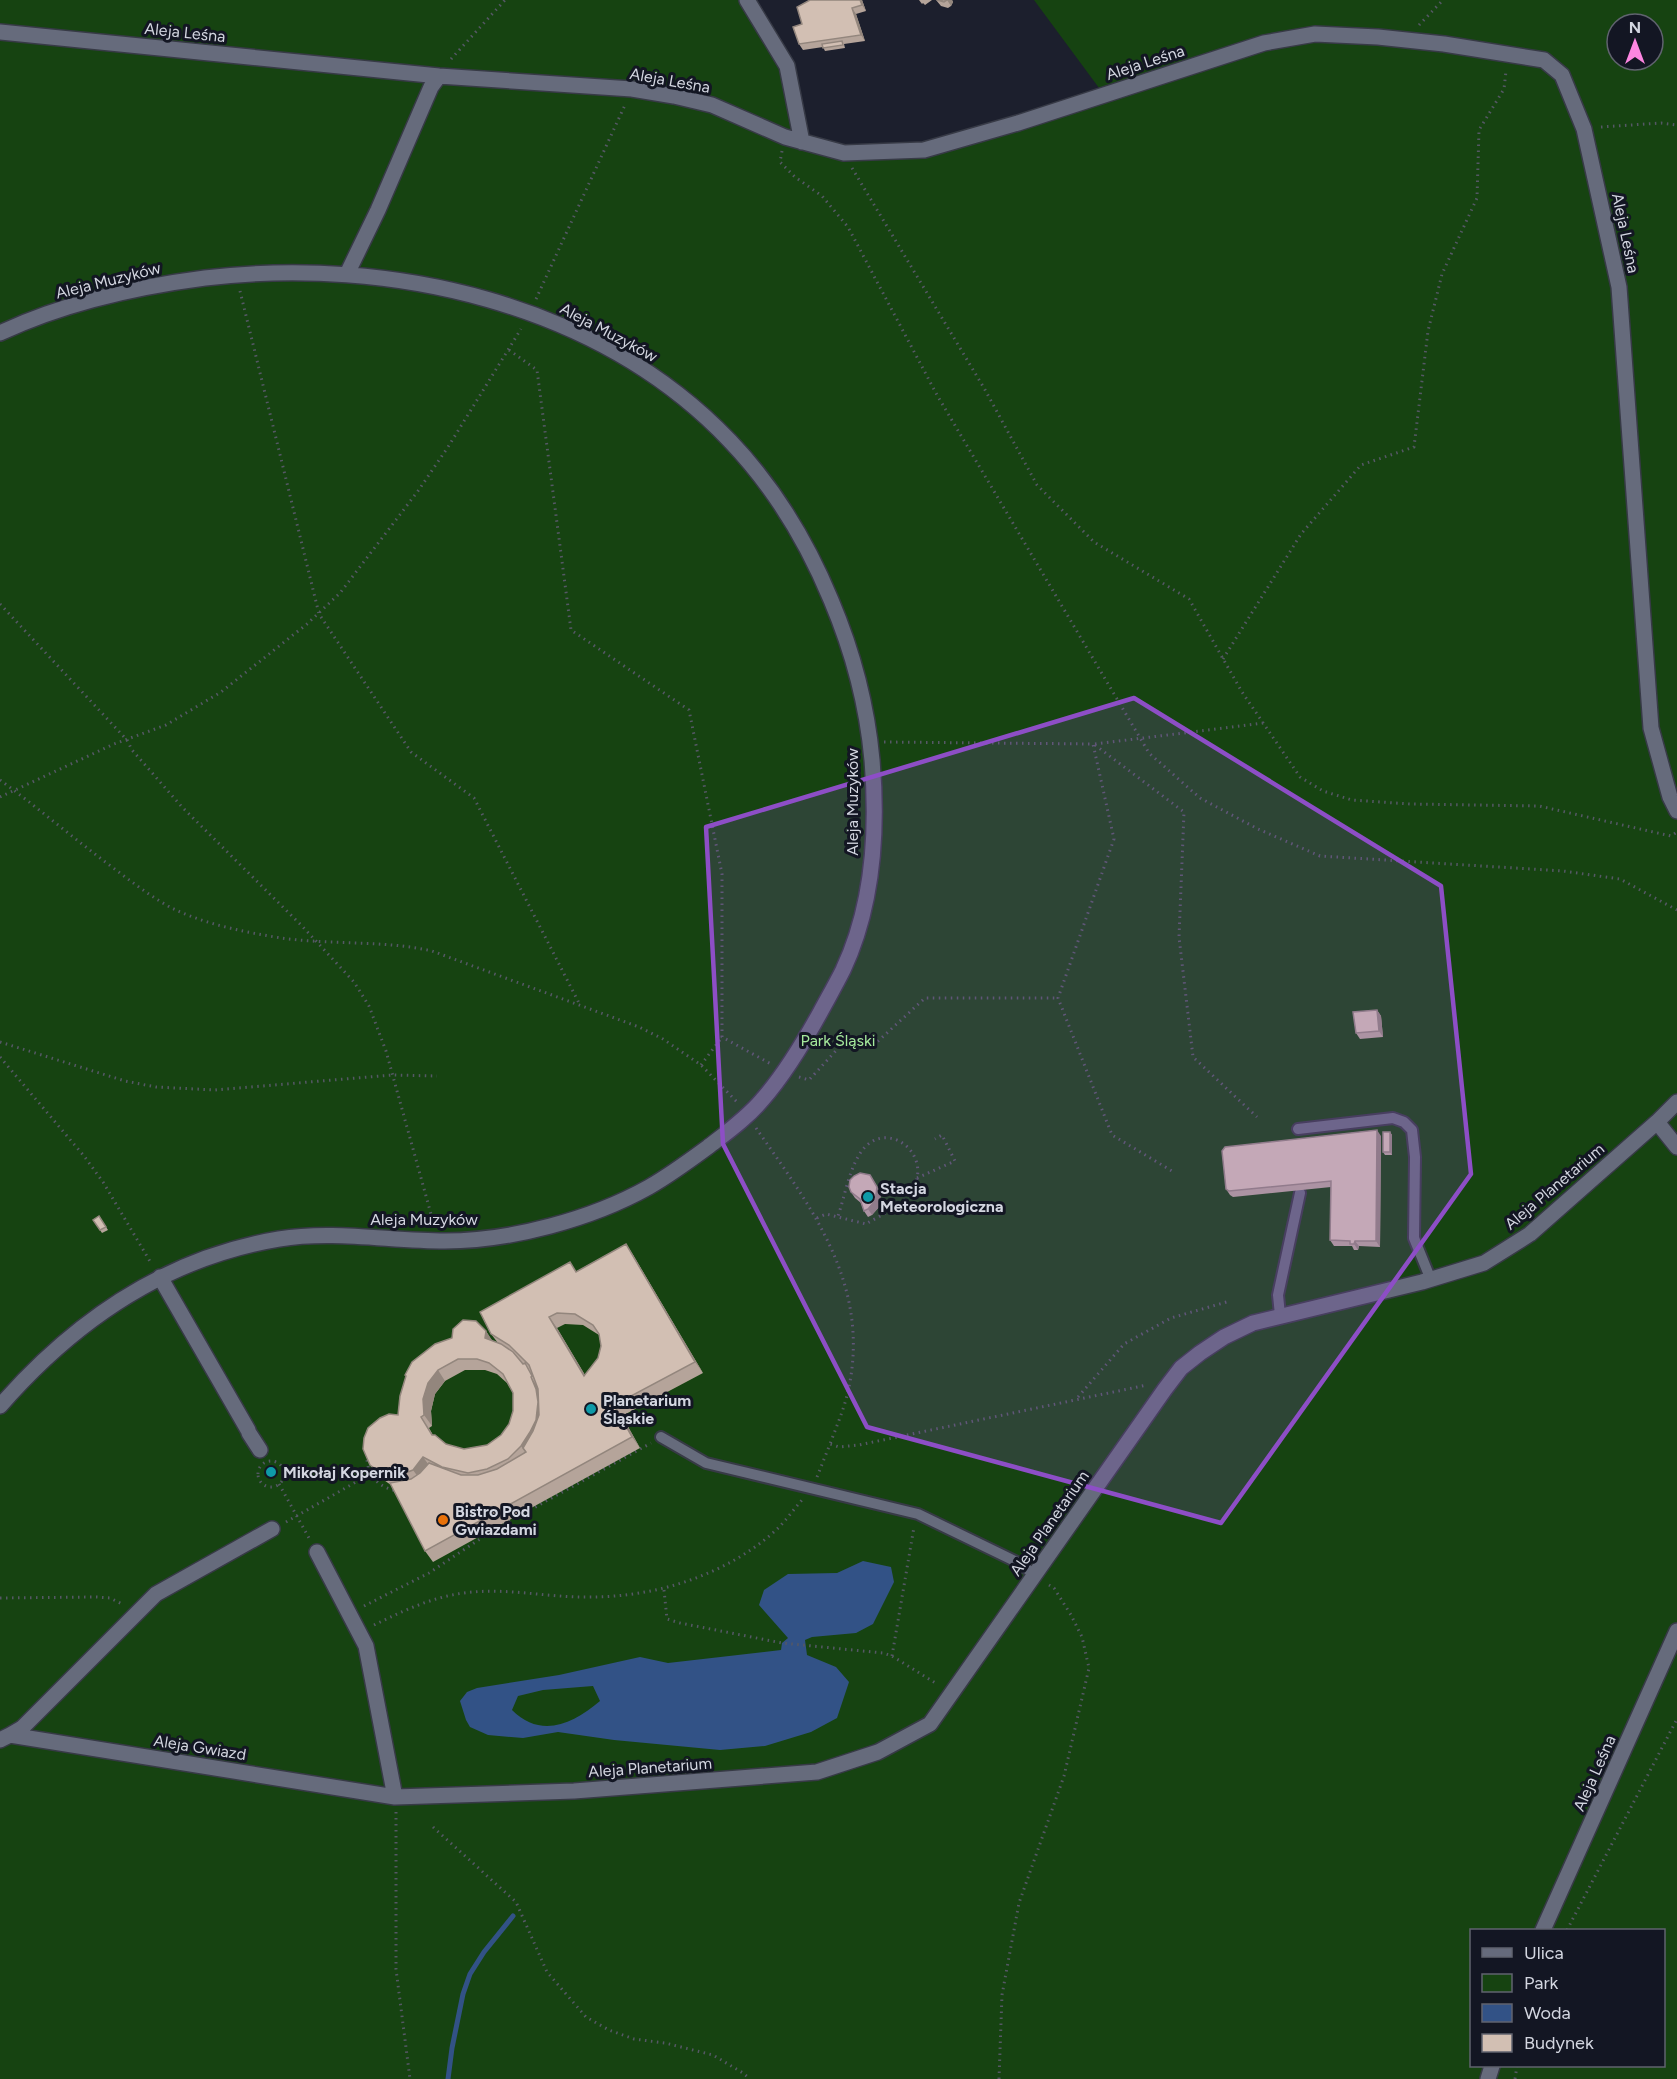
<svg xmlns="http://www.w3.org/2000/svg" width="1677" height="2079" viewBox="0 0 1677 2079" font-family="Figtree,sans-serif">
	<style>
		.green { fill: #164311; fill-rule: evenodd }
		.water { fill: #325286; fill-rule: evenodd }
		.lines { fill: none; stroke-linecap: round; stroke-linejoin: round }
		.stream { stroke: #325286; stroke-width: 5 }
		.lane-casing { stroke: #373a46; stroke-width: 14 }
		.street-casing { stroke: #373a46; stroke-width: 18 }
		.path { stroke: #555865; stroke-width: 3; stroke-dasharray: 1.5 4.5; stroke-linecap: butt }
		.lane { stroke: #666b7c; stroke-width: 10 }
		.street { stroke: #666b7c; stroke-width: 15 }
		.wall { fill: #b5a49a; fill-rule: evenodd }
		.shaded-wall { fill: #93867d }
		.building { fill: #d2bfb3; stroke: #93867d; stroke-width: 1.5; fill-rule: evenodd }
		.marked { fill: #8d4ec6; fill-opacity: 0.2; stroke: #8d4ec6; stroke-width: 4.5; stroke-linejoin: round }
		.culture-dot { fill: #0f9aa8; stroke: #131623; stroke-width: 2 }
		.food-dot { fill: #e8710a; stroke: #131623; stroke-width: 2 }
		.labels { text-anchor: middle; stroke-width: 6; stroke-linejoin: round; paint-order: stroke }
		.street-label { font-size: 16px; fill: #d3d6e0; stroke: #131623 }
		.park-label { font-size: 16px; fill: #a5e99c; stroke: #131623 }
		.poi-label { font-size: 16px; font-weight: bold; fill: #d3d6e0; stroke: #131623; text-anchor: start }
	</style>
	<rect width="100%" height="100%" fill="#1c1f2d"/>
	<path class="green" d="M0 0H740L780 66 793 142 841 154 929 150 1102 92 1034 0H1677V2079H0ZM1617 24H1653V60H1617ZM1472 1930H1664V2066H1472Z"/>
	<path class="water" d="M863 1561 891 1567 894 1582 873 1624 856 1633 812 1637 805 1640 807 1655 836 1667 849 1682 837 1718 811 1732 765 1746 720 1750 614 1740 558 1732 523 1738 488 1735 470 1727 466 1720 460 1701 467 1692 477 1688 559 1675 640 1657 668 1663 781 1650 782 1643 788 1638 759 1605 764 1590 788 1574 837 1573ZM593 1686 600 1701C573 1724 541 1739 512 1710L518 1696 543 1690Z"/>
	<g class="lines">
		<path class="stream" d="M448 2079 452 2048 463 1994 470 1974 484 1952 513 1916"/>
		<g class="lane-casing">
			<path id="lane" d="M1298 1129 1393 1118 1404 1122 1412 1130 1415 1157 1414 1238 1431 1280
				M1280 1315 1278 1295 1300 1193
				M661 1437 706 1463 918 1514 1019 1563 1035 1575"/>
		</g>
		<g class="street-casing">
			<path id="street" d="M747 0 787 66 802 142
				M0 32 439 76 632 89 674 96 712 105 785 137 844 153 924 150 1018 123 1264 43 1315 34 1378 37 1444 44 1544 60 1562 75 1584 129 1619 287 1651 728 1670 797 1677 811
				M347 274 378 210 431 87 439 76
				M0 333C64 303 135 287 205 278 390 256 599 303 730 441 774 487 807 542 831 600 853 652 867 705 872 760 878 830 873 906 843 970 836 984 828 998 821 1011 804 1042 785 1074 762 1100 747 1118 726 1133 708 1147 689 1161 670 1175 649 1187 592 1219 511 1241 445 1241 390 1241 333 1230 279 1239 165 1258 75 1320 0 1406
				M1657 1122 1677 1147
				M160 1277 248 1430
				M249 1433 260 1450
				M317 1552 366 1646 395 1797
				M10 1735 22 1728 156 1594 272 1529
				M0 1740 10 1735 395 1797 574 1791 817 1772 878 1752 930 1724 1165 1389 1181 1368 1200 1353 1224 1337 1253 1323 1422 1282 1484 1263 1530 1234 1657 1122 1677 1102
				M1543 1930 1677 1631
				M1488 2079 1492 2066"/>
		</g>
		<path class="path" d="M1419 25 1443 0
			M451 59 505 0
			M1601 127 1661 123 1677 125
			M782 151 780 162 795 177 822 196 848 227 937 395 1149 753 1200 798 1258 829 1320 856 1563 871 1620 879 1677 910
			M852 168 984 388 1037 485 1094 542 1189 599 1242 692 1300 777 1323 791 1352 800 1410 804 1539 806 1671 836 1677 832
			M240 291 319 614 411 752 474 798 580 1005
			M536 299 625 105
			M509 350 537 370 571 630 689 710 722 874V1037L771 1064
			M0 604 127 740 132 750 182 807 302 926 354 982 369 1006 386 1051 434 1225
			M1223 659 1301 534 1361 465 1414 447 1428 331 1442 274 1477 198 1479 130 1504 89 1506 71
			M884 742 1093 744 1114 839 1058 998 1112 1135 1172 1171
			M1095 744 1264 723
			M1095 745 1184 812 1179 937 1193 1057 1257 1117
			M0 780C37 807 72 837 108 864 128 879 147 894 168 906 198 922 235 930 269 936 323 946 379 939 432 951L639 1027 663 1039 701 1065 738 1103
			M0 797 114 744 166 725 221 692 307 624 340 593 418 491 448 447 521 329
			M0 1042 125 1081 156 1087 215 1090 392 1075 437 1076
			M0 1057 84 1156 103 1182 151 1263
			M701 1065 722 1037
			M799 1077 809 1080 843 1043H876L925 998H1058
			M756 1128C811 1207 870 1283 849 1387 845 1407 837 1425 830 1444
			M917 1178 955 1161 942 1135 935 1139
			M817 1218 826 1214 866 1224C879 1216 898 1208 908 1196 938 1160 892 1119 865 1147 850 1163 845 1196 838 1216
			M1078 1397 1124 1344 1171 1318 1230 1301
			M367 1454C366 1474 377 1487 397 1491
			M258 1474a13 13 0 1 1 26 0a13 13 0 1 1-26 0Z
			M817 1477 830 1444 839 1447 859 1445 1147 1385
			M279 1484 309 1538
			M286 1522 370 1474
			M664 1590 667 1619 680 1623 782 1643 883 1653 892 1656 937 1684
			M0 1598 96 1597 110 1598 122 1604
			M364 1606 429 1573 492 1531 651 1443
			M374 1625C403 1611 432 1597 464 1593 506 1587 548 1598 591 1597 656 1597 726 1575 775 1531 785 1522 793 1510 802 1500
			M892 1656 914 1527
			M396 1812V1969L410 2079
			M433 1827 516 1902 547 1972 586 2017 609 2030 634 2039 665 2043 713 2055 743 2073 750 2079
			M1567 1930 1677 1719
			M999 2079 1002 1995 1019 1903 1064 1776 1089 1668 1082 1637 1071 1615 1054 1588 1049 1585
			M1515 2079 1517 2066"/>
		<use href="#lane" class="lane"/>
		<use href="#street" class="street"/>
	</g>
	<path class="wall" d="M862 0 866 11 856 14 865 41 844 44 845 48 825 51 823 47 803 50 799 44 802 24Z
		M919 0H932L925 5 923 3 922 4Z
		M936 0H952L953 2 951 6 948 8 941 6Z
		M1377 1010 1381 1016 1383 1037 1360 1039 1356 1033Z
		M1390 1132 1392 1135V1155H1385L1383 1152Z
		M1381 1136 1380 1247 1359 1246 1358 1250H1354L1352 1246H1334L1330 1240 1331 1187 1233 1197 1230 1195 1226 1189Z
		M851 1192 881 1193 879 1207 872 1215 868 1217 864 1211 861 1203 855 1198Z
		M99 1216 108 1230 102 1233 93 1220Z
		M626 1244 633 1255 703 1373 622 1416 640 1448 433 1562 425 1551 391 1485 378 1476 370 1465 398 1415 406 1377 405 1375 452 1338 486 1331 492 1341 498 1343 491 1334 577 1271ZM565 1324 583 1325 599 1335 601 1346 598 1358 585 1375 557 1328ZM465 1370H485L497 1374 507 1383 513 1393V1411L509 1424 501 1435 487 1445 464 1449 446 1444 433 1435 429 1428 432 1426 431 1411 435 1394 445 1381Z"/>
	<path class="shaded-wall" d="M860 0H862L866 11 862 5Z
		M947 0H952L953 2 951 6Z
		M852 8 856 14 865 41 861 35Z
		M1377 1010 1381 1016 1383 1037 1379 1031Z
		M1377 1130 1381 1136 1380 1247 1376 1241Z
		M1390 1132 1392 1135V1155L1390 1152Z
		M870 1175 881 1193 879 1207 872 1215 868 1209Z
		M1355 1241 1359 1246 1358 1250 1354 1244Z
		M626 1244 633 1255 703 1373 695 1362Z
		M549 1317 557 1328 592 1387 584 1376Z
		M486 1331 494 1343 485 1338Z
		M438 1370 445 1381 435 1394 431 1411 432 1426 424 1415 423 1399 428 1383Z
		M531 1377 539 1389 544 1400 529 1458 521 1446Z
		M614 1405 622 1416 640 1448 632 1437Z
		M423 1457 431 1468 421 1481 413 1470Z"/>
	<path class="building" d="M810 0H860L862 5 852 8 861 35 799 44 793 27 802 24 797 7Z
		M937 0H947L944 2Z
		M842 41 843 45 823 48 822 44Z
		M1377 1010 1379 1031 1356 1033 1353 1012Z
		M1377 1130 1376 1241H1355L1354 1244H1350V1241L1330 1240 1331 1181 1229 1191 1226 1189 1222 1151 1225 1147Z
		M1383 1132H1390V1152H1383Z
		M860 1173 870 1175 877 1187 875 1201 868 1209 864 1211 860 1199 851 1192 849 1187 850 1180 854 1176Z
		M99 1216 106 1227 100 1230 93 1220Z
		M626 1244 695 1362 614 1405 632 1437 425 1551 390 1483 411 1479 420 1473 429 1463 461 1475H478L497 1469 526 1452 523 1448 533 1431 539 1415 538 1389 529 1365 509 1345 491 1334 480 1312 570 1262 576 1272ZM557 1313 575 1314 593 1325 599 1334 601 1346 598 1358 584 1376 549 1317Z
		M463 1320 476 1321 486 1331 485 1338 501 1344 513 1352 523 1364 525 1363 532 1376 531 1377 536 1389 538 1402 536 1420 530 1432 521 1446 508 1459 487 1469 468 1473 442 1467 423 1457 413 1470 397 1476 384 1475 370 1465 363 1449 364 1438 368 1428 380 1418 389 1414 398 1415 400 1396 406 1376 405 1375 412 1362 435 1344 452 1338 453 1329ZM458 1359H477L489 1363 503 1374 513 1393V1411L509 1424 501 1435 487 1445 464 1449 446 1444 435 1435H432L421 1417 424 1415 423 1399 428 1383 438 1370Z"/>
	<path class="marked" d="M1134 698 1441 886 1471 1174 1221 1523 867 1427 723 1144 706 827Z"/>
	<g class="culture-dot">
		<circle cx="868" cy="1197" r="6"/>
		<circle cx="591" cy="1409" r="6"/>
		<circle cx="271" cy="1472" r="6"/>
	</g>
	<circle class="food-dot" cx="443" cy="1520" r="6"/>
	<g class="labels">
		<g class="street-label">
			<text transform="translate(185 32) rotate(6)" y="6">Aleja Leśna</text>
			<text transform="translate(1145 62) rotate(-18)" y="6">Aleja Leśna</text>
			<text transform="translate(670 80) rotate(10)" y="6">Aleja Leśna</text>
			<text transform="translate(1626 233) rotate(78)" y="6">Aleja Leśna</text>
			<text transform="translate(108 280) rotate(-14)" y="6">Aleja Muzyków</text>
			<text transform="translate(609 332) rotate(28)" y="6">Aleja Muzyków</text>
			<text transform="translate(852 802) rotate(-90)" y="6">Aleja Muzyków</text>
			<text transform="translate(1554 1186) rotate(-40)" y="6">Aleja Planetarium</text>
			<text x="424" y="1225">Aleja Muzyków</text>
			<text transform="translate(1049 1523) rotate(-55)" y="6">Aleja Planetarium</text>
			<text transform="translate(200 1747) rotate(9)" y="6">Aleja Gwiazd</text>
			<text transform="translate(650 1767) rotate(-4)" y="6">Aleja Planetarium</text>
			<text transform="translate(1594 1773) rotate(-66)" y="6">Aleja Leśna</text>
		</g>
		<g class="park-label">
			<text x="838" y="1046">Park Śląski</text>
		</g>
		<g class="poi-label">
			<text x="880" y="1194">Stacja<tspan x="880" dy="18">Meteorologiczna</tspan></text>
			<text x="603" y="1406">Planetarium<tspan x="603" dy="18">Śląskie</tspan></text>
			<text x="283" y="1478">Mikołaj Kopernik</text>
			<text x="455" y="1517">Bistro Pod<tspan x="455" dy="18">Gwiazdami</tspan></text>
		</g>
	</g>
	<rect x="1470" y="1929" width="195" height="138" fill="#131623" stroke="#60636f" stroke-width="1.5"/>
	<rect x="1482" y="1948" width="30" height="9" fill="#666b7c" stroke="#60636f" stroke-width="1.5"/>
	<text x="1524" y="1959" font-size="18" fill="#d3d6e0">Ulica</text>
	<rect x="1482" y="1974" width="30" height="18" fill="#164311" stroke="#60636f" stroke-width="1.5"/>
	<text x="1524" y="1989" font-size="18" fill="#d3d6e0">Park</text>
	<rect x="1482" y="2004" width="30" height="18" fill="#325286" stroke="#60636f" stroke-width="1.5"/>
	<text x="1524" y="2019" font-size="18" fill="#d3d6e0">Woda</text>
	<rect x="1482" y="2034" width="30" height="18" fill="#d2bfb3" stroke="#60636f" stroke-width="1.5"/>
	<text x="1524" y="2049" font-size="18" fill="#d3d6e0">Budynek</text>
	<g transform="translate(1635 42)"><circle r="28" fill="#131623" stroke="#60636f" stroke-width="1.5"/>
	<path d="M0-4.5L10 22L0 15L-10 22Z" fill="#fd86e1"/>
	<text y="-9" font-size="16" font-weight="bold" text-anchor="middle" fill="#d3d6e0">N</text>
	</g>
</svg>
